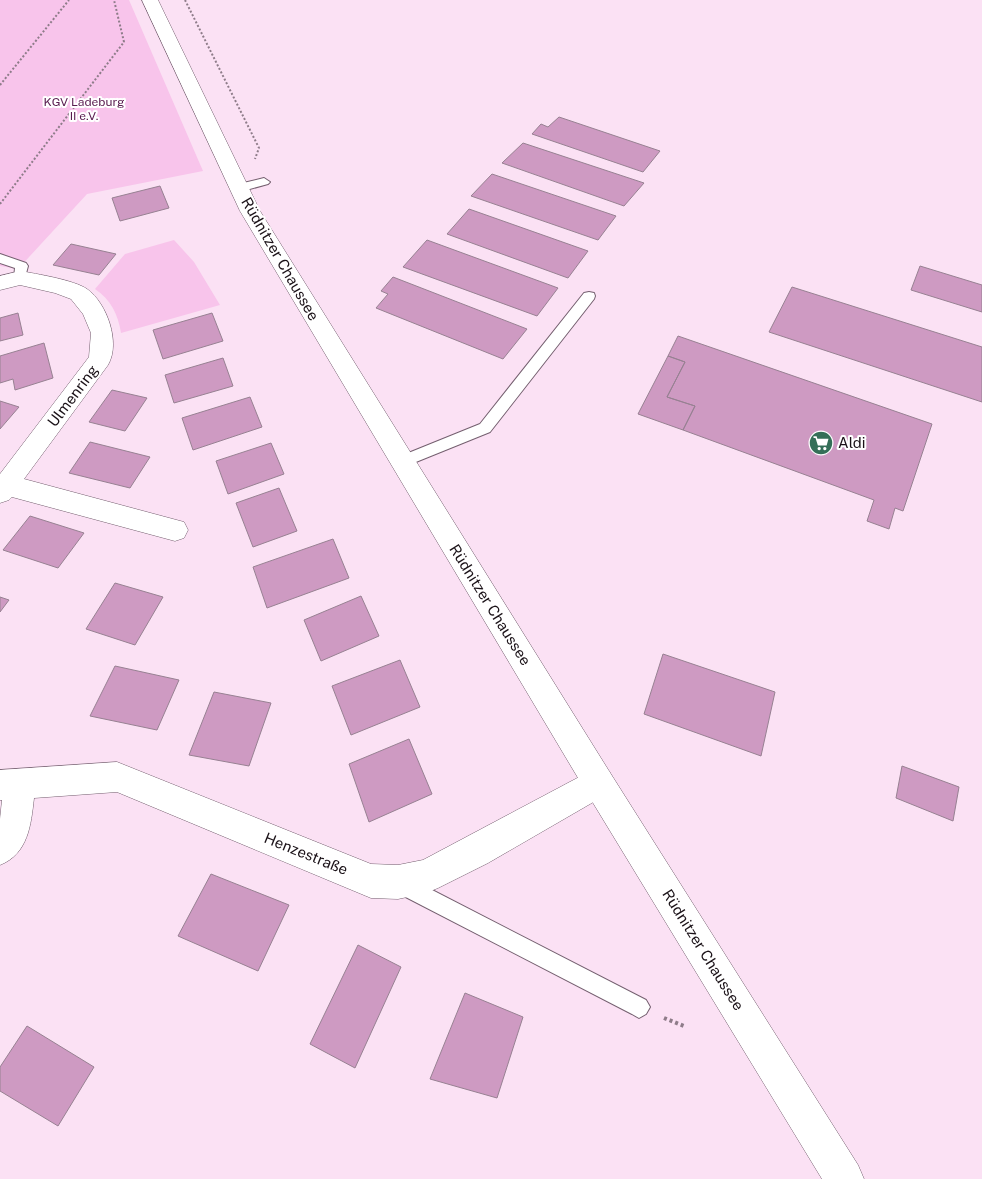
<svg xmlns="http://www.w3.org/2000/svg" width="982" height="1179" viewBox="0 0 982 1179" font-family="'Public Sans',sans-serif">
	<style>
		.green { fill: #f8c4eb }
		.building { fill: #ce9ac2; stroke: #978192 }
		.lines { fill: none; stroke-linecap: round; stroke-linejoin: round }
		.service-casing { stroke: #745f6f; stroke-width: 2 }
		.minor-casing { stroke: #745f6f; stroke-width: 1 }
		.secondary-casing { stroke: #745f6f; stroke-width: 1 }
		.path-far1 { stroke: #8e7c89; stroke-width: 2; stroke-dasharray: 2 2; stroke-linecap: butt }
		.path { stroke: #8e7c89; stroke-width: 4; stroke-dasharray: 3 3; stroke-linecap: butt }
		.service { fill: #fff; fill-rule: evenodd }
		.minor { fill: #fff; fill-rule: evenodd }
		.secondary { fill: #fff; fill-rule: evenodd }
		.labels { text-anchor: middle; stroke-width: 4; stroke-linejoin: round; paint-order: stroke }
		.far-park-label { font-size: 12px; fill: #581b4e; stroke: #fff }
		.street-label { font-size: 15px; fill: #1b1218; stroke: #fff }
		.poi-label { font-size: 15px; fill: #1b1218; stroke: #fff; text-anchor: start }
	</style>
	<rect width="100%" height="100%" fill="#fbe1f4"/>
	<path class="green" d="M0 0H129L203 171 87 194 18 269 0 266Z
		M174 240 194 262 220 305 121 333C118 314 111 300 95 289L125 254Z"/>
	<path class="building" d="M559 117 660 151 643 172 532 134 541 124 548 127Z
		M523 143 644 183 624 206 502 163Z
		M492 174 616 216 598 240 471 196Z
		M160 186 169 208 120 221 112 198Z
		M469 209 588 251 568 278 447 234Z
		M427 240 558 288 537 316 403 267Z
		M71 244 116 254 99 275 53 265Z
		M920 266 982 285V312L911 290Z
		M393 277 527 329 503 359 376 308 388 294 381 291Z
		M792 287 982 347V402L769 332Z
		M18 313 23 335 0 341V318Z
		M212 313 223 341 163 359 153 330Z
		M678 336 932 424 903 511 895 508 889 529 867 521 874 500 683 430 695 406 667 397 685 362 668 356Z
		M44 343 53 378 15 390 13 379 0 383V356Z
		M668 356 685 362 667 397 695 406 683 430 638 414Z
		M223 358 233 386 174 403 165 375Z
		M112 390 147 398 125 431 89 422Z
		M250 397 262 427 193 450 182 418Z
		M0 401 19 407 0 429Z
		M90 442 150 457 130 488 69 473Z
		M271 443 284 474 228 494 216 461Z
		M279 488 297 531 253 547 236 503Z
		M30 516 84 533 58 568 3 550Z
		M333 539 349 578 267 608 253 567Z
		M115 583 163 597 135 645 86 629Z
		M361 596 379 636 321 661 304 620Z
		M0 597 9 600 0 612Z
		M663 654 775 692 761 756 644 714Z
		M400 660 420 707 351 735 332 686Z
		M115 666 179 680 157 730 90 716Z
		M214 692 271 703 249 766 189 755Z
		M409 739 432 794 369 822 349 764Z
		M902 766 959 787 953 821 896 798Z
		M211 874 289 905 258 971 178 936Z
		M358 945 401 967 355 1068 310 1044Z
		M465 993 523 1017 497 1098 430 1079Z
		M27 1026 94 1067 58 1126 0 1091V1067Z"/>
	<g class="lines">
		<g class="service-casing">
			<path id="service" d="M264 178 270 182 268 184 239 192 233 188 235 185Z
				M0 254 26 263 28 266 24 281H16L14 278 15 268 0 263Z
				M589 292 594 293 595 296 594 299 490 432 406 466 401 468 396 466 394 462 396 458 480 424 584 293Z
				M401 874 646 1000 650 1007 646 1014 639 1018 632 1014 394 891 391 884 394 877Z"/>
		</g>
		<g class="minor-casing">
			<path id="minor" d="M20 271C37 274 74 280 87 289 107 303 121 343 108 365L24 479 184 522 188 530 184 538 175 541 12 497 9 500 0 503V474L89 357 91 333 83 314 71 299 55 293 20 285 0 290V276Z
				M117 762 371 864 398 865 423 860 598 767 609 771 614 782 609 793 488 863 438 888 426 893 398 899 371 898 117 792 34 798C31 825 28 854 0 865V819L2 800H0V770Z"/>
		</g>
		<g class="secondary-casing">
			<path id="secondary" d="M142 0H158L260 211 609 771 858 1165 864 1179H822L587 793 240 211Z"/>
		</g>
		<path class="path-far1" d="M185 0 259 148 255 159
			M0 85 69 0
			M0 204 124 42 114 0"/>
		<path class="path" d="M664 1018 684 1026"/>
		<use href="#service" class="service"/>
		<use href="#minor" class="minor"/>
		<use href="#secondary" class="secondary"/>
	</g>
	<defs>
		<g id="supermarket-disc" transform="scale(1.25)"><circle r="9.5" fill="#356f58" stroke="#fff"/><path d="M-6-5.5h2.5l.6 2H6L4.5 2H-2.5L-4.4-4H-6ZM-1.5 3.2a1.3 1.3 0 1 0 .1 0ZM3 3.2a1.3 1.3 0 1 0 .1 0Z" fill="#fff"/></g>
	</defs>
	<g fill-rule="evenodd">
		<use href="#supermarket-disc" x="821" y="443"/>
	</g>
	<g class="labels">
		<g class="far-park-label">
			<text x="84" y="106">KGV Ladeburg<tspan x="84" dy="14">II e.V.</tspan></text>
		</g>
		<g class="street-label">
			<text transform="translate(280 259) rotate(60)" y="5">Rüdnitzer Chaussee</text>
			<text transform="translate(73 396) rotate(-53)" y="5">Ulmenring</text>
			<text transform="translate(490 605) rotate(58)" y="5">Rüdnitzer Chaussee</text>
			<text transform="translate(306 854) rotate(22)" y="5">Henzestraße</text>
			<text transform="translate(703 950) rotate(58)" y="5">Rüdnitzer Chaussee</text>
		</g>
		<g class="poi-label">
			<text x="838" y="448">Aldi</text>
		</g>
	</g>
</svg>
